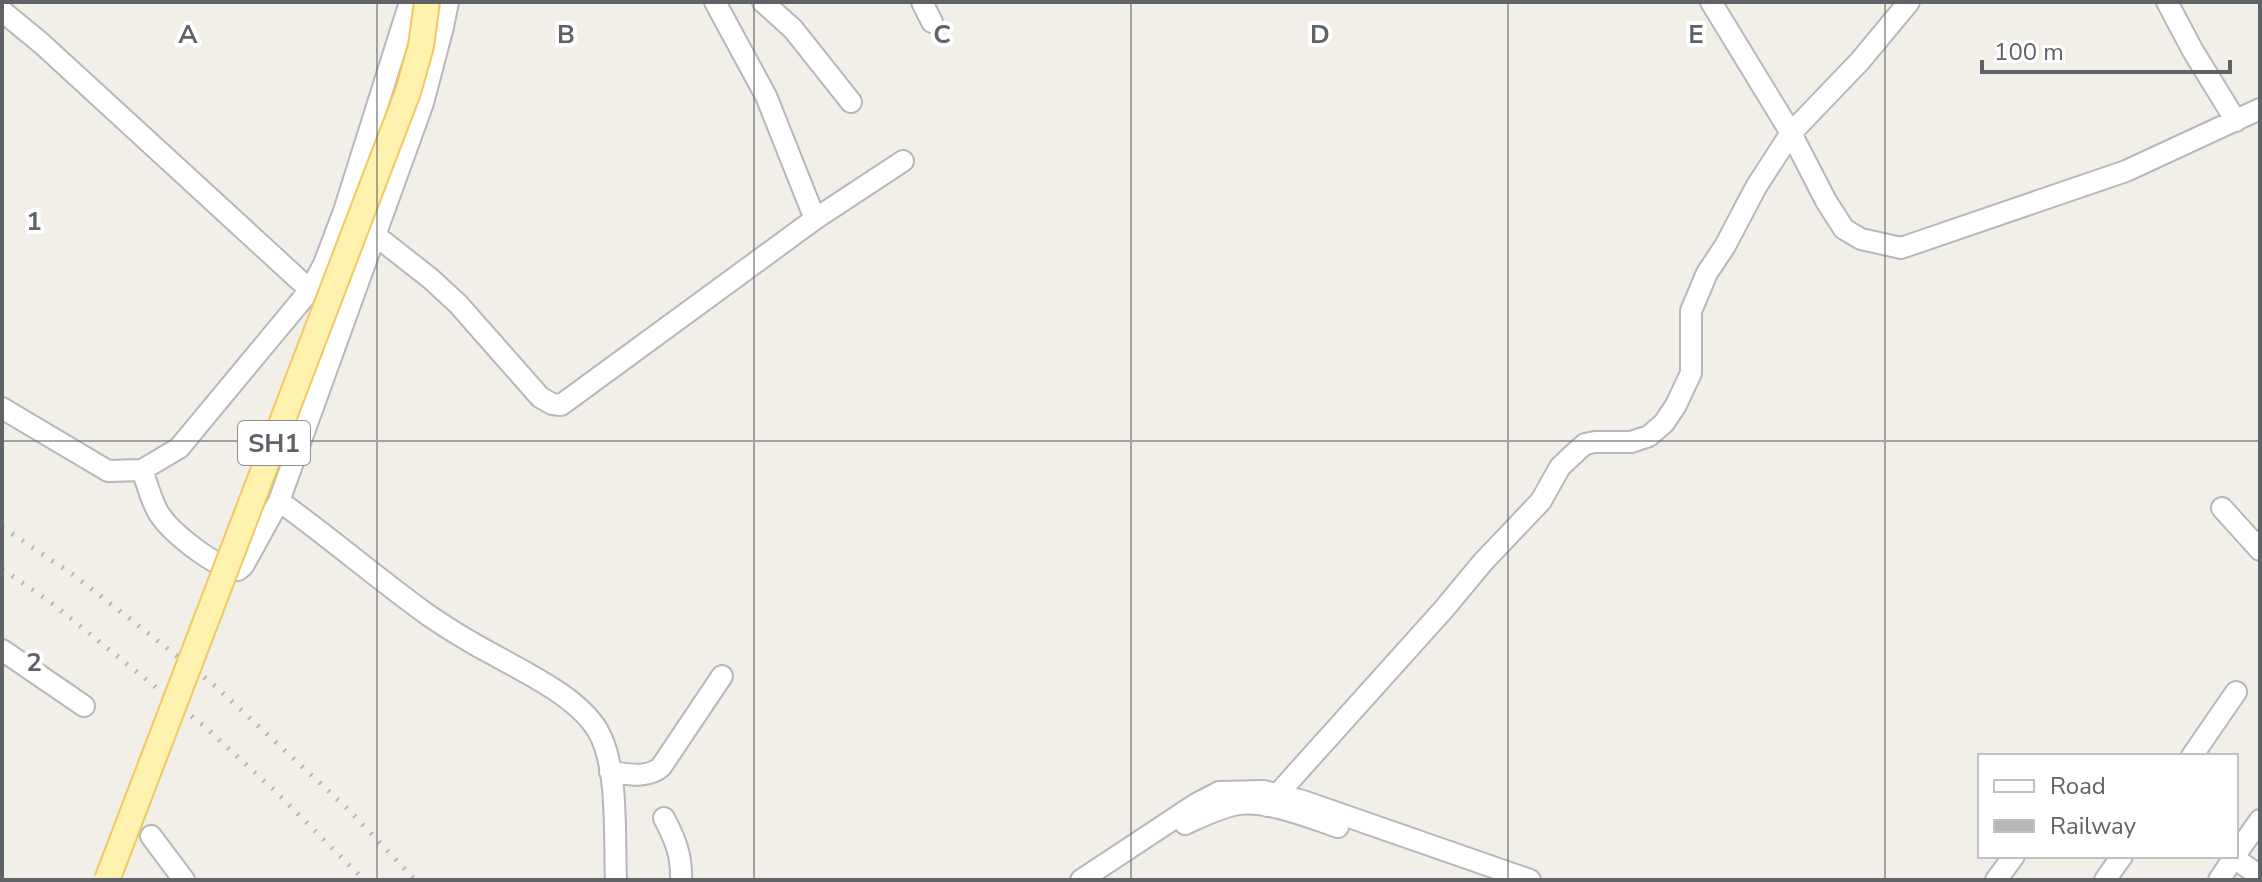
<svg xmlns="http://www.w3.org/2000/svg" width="2262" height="882" viewBox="0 0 2262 882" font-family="'Nunito Sans',sans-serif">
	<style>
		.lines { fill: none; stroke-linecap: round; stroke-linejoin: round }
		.minor-casing { stroke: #b5b8bc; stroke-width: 24 }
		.minor { stroke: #fff; stroke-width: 20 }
		.rail { stroke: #b6b7b8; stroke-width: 5; stroke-dasharray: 2 10; stroke-linecap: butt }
		.major-bridge-casing { stroke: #f2c960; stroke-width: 28; stroke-linecap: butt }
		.major-bridge { stroke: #fff2af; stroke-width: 24 }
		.grid { fill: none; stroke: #5f6368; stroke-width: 2; stroke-opacity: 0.55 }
		.labels { text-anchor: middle; stroke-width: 8; stroke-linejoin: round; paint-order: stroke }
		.shield { fill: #fff; stroke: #8f9295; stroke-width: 2 }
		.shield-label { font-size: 26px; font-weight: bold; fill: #5f6368 }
		.grid-label { font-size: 26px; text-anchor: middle; font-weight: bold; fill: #5f6368; stroke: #fff; stroke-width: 8; stroke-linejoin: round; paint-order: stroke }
	</style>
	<rect width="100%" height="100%" fill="#f1efe8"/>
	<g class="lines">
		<g class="minor-casing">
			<path id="minor" d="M448 2 443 27 423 103 279 501C329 537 377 578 428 615 450 630 473 644 496 656 528 674 579 698 598 731 619 767 614 838 616 880
				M715 2 766 96 815 219
				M763 2 793 29 851 102
				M922 2 932 22
				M1711 2 1791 133 1826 201 1844 229 1861 239 1901 248 2126 171 2260 109
				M2167 2 2193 51 2236 121
				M2 11 41 43 310 290
				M375 235 431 279 458 304 540 397 552 404 561 405 815 219 903 161
				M2 408 108 471 142 470 179 448 310 290 324 264 344 211 410 2
				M142 470C147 483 151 500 158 512 169 531 216 569 238 570L243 566 279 501
				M2222 508 2260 550
				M2 650 84 706
				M2192 756 2236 692
				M610 772C628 774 647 779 661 767L722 676
				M1267 806 1444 609 1483 562 1541 501 1560 467 1578 450 1585 444 1595 442H1631L1649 436 1664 423 1676 405 1691 373V311L1707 273 1725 246 1756 187 1791 133 1860 61 1909 2
				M664 818C675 839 682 855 681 880
				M1185 824C1203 816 1220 807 1239 804 1267 800 1311 818 1338 827
				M151 836 184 880
				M2236 854 2260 820
				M2231 856 2260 876
				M1081 880 1196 804 1219 792 1264 791 1303 801 1530 880
				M1996 880 2014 856
				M2105 880 2122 856
				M2219 880 2235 856"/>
		</g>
		<use href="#minor" class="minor"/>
		<path class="rail" d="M2 527 75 576 214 685 349 810 415 880
			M2 569 49 601 205 727 274 790 364 880"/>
		<g class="major-bridge-casing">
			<path id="major-bridge" d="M107 880 408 92 421 46 427 2"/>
		</g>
		<use href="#major-bridge" class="major-bridge"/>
	</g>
	<path class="grid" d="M377 2V880M754 2V880M1131 2V880M1508 2V880M1885 2V880M2 441H2260"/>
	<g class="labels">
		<rect class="shield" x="238" y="421" width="72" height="44" rx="6"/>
		<g class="shield-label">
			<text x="274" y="452">SH1</text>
		</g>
	</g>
	<g class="grid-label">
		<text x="188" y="43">A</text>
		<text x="566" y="43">B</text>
		<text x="942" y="43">C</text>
		<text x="1320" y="43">D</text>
		<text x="1696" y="43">E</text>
		<text x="34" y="230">1</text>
		<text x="34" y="671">2</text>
	</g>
	<rect width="2262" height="882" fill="none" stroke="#5f6368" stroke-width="8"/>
	<rect x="1978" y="754" width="260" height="104" fill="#ffffff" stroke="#bfc1c3" stroke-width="2"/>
	<rect x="1994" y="780" width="40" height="12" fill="#ffffff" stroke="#bfc1c3" stroke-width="2"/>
	<text x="2050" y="794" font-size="24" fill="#5f6368">Road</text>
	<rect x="1994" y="820" width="40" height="12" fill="#b6b7b8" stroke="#bfc1c3" stroke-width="2"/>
	<text x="2050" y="834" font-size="24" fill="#5f6368">Railway</text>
	<path d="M1982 60v12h248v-12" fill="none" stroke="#5f6368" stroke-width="4"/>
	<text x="1994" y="60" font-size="24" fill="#5f6368" stroke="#ffffff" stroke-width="6" paint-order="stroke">100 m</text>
</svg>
